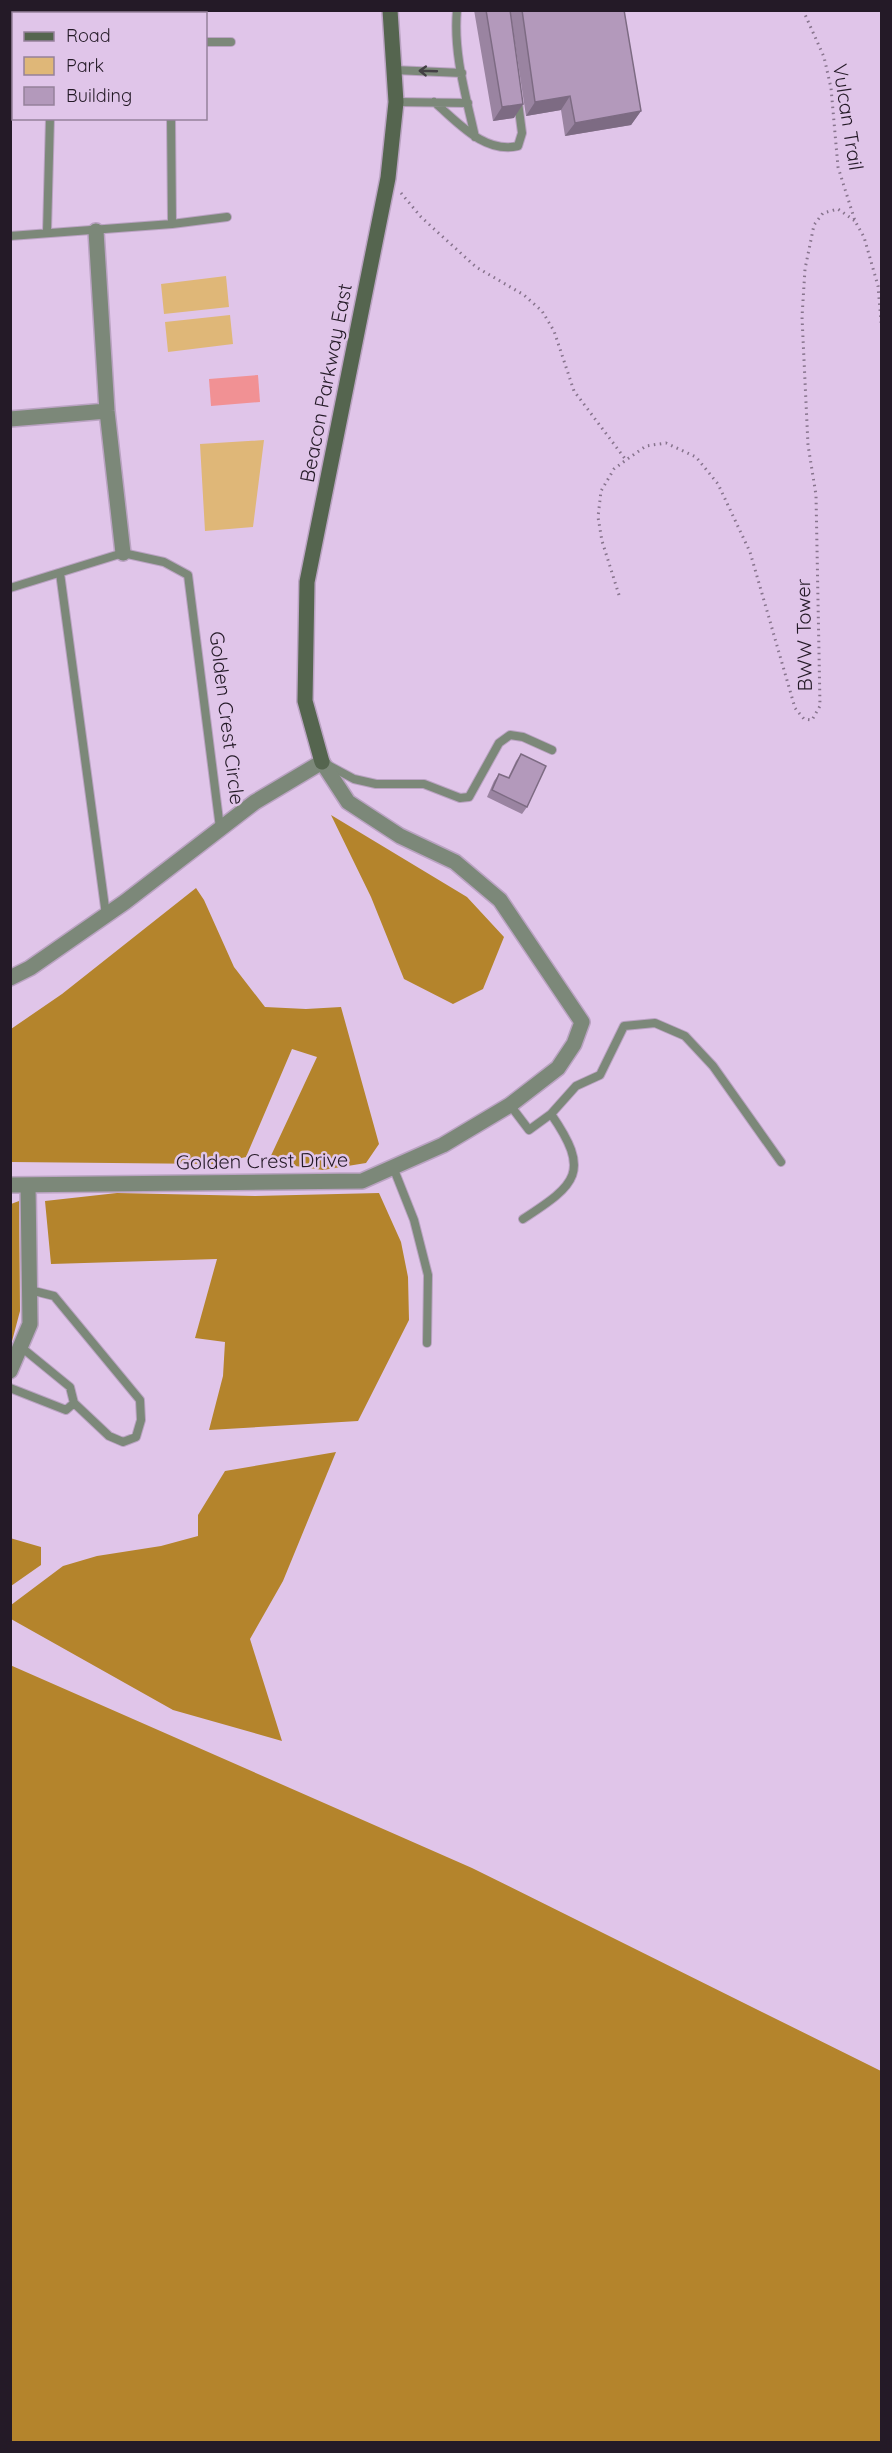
<svg xmlns="http://www.w3.org/2000/svg" width="892" height="2453" viewBox="0 0 892 2453" font-family="Quicksand,sans-serif">
	<style>
		.green { fill: #dfb778 }
		.forest { fill: #b4842c }
		.water { fill: #f19194 }
		.lines { fill: none; stroke-linecap: round; stroke-linejoin: round }
		.lane-casing { stroke: #baa3c2; stroke-width: 10 }
		.street-casing { stroke: #baa3c2; stroke-width: 18 }
		.secondary-casing { stroke: #baa3c2; stroke-width: 18 }
		.path { stroke: #87748d; stroke-width: 3; stroke-dasharray: 1.5 4.5; stroke-linecap: butt }
		.lane { stroke: #7c8879; stroke-width: 8 }
		.street { stroke: #7c8879; stroke-width: 15 }
		.secondary { stroke: #55654f; stroke-width: 15 }
		.wall { fill: #9a84a1 }
		.shaded-wall { fill: #7d6b83 }
		.building { fill: #b399bb; stroke: #7d6b83; stroke-width: 1.5 }
		.oneway { stroke: #434044 }
		.labels { text-anchor: middle; stroke-width: 5; stroke-linejoin: round; paint-order: stroke }
		.street-label { font-size: 20px; fill: #241a27; stroke: #e0c5e9 }
	</style>
	<rect width="100%" height="100%" fill="#e0c5e9"/>
	<path class="green" d="M226 276 229 307 164 314 161 284Z
		M230 315 233 344 168 352 165 322Z
		M264 440 253 527 205 531 200 444Z"/>
	<path class="forest" d="M331 815 467 897 504 937 483 989 453 1004 404 979 371 897Z
		M196 888 204 900 234 967 265 1007 306 1009 341 1007 379 1144 366 1163 323 1170 268 1162 317 1057 292 1049 246 1157 214 1164 11 1162V1029L62 994Z
		M117 1193 255 1196 379 1193 401 1242 408 1277 409 1320 358 1421 209 1430 223 1376 225 1342 195 1338 217 1259 51 1264 45 1201Z
		M19 1201 20 1311 11 1345V1204Z
		M336 1452 283 1581 250 1639 282 1741 173 1710 11 1619V1605L63 1566 97 1556 161 1546 198 1536V1515L225 1471Z
		M10 1538 41 1547V1565L11 1586Z
		M10 1665 472 1868 881 2071V2442H11Z"/>
	<path class="water" d="M258 375 260 402 211 406 209 379Z"/>
	<g class="lines">
		<g class="lane-casing">
			<path id="lane" d="M457 10C453 53 466 96 475 137
				M10 41H14
				M206 42H231
				M394 70 462 73
				M396 102 468 103
				M434 102C458 122 484 154 518 146L522 133 518 102
				M172 224 227 217
				M47 232 50 118
				M10 236 172 224 171 118
				M60 573 106 915
				M10 588 123 553 164 562 188 575 220 828
				M328 765 354 779 376 784H424L460 798 469 797 499 743 510 735 523 737 552 750
				M510 1105 529 1130 551 1114 576 1086 600 1075 624 1026 655 1023 685 1036 713 1066 781 1162
				M393 1167 414 1220 428 1275 427 1343
				M523 1219C577 1184 591 1172 551 1114
				M30 1290 54 1296 140 1400 141 1420 136 1437 123 1442 109 1436 74 1403
				M10 1388 66 1410 74 1403 70 1387 21 1347"/>
		</g>
		<g class="street-casing">
			<path id="street" d="M96 231 107 411 123 553
				M10 419 107 411
				M10 978 30 968 125 902 255 802 322 762 348 802 400 836 455 862 500 900 582 1022 574 1044 558 1068 510 1105 443 1145 362 1181 10 1185
				M10 1371 30 1324 28 1186"/>
		</g>
		<g class="secondary-casing">
			<path id="secondary" d="M322 762 305 701 307 582 388 178 396 102 390 10"/>
		</g>
		<path class="path" d="M803 10 824 57 831 88 838 167 855 221 864 237 878 286 882 333
			M401 193 421 217 476 267 524 295 542 311 554 331 574 391 626 460
			M619 595 602 541 598 517 601 491 614 469 626 460 646 446 666 443 696 457 718 484 750 552 795 708 804 719 812 720 820 706 816 495 808 445 802 317 805 269 814 225 823 213 838 209 855 221"/>
		<use href="#lane" class="lane"/>
		<use href="#street" class="street"/>
		<use href="#secondary" class="secondary"/>
	</g>
	<path class="wall" d="M474 10H510L514 118 493 121Z
		M510 10H624L641 111 631 125 565 136 561 110 526 116Z
		M521 754 527 807 522 814 487 797 494 781 499 774 508 778 516 761Z"/>
	<path class="shaded-wall" d="M570 96 561 110 526 116 535 102Z
		M523 104 514 118 493 121 502 107Z
		M641 111 631 125 565 136 575 123Z"/>
	<path class="building" d="M486 10H510L523 104 502 107Z
		M522 10H624L641 111 575 123 570 96 535 102Z
		M521 754 546 766 527 807 492 790 499 774 509 778Z"/>
	<defs><path id="oneway-shaft" d="M-6 0H5M1.5-3L5.5 0L1.5 3" fill="none" stroke-width="1.6" stroke-linecap="round" stroke-linejoin="round" transform="scale(1.5)"/></defs>
	<use class="oneway" href="#oneway-shaft" transform="translate(428 71) rotate(-178)"/>
	<g class="labels">
		<g class="street-label">
			<text transform="translate(848 117) rotate(81)" y="7">Vulcan Trail</text>
			<text transform="translate(326 383) rotate(-79)" y="7">Beacon Parkway East</text>
			<text transform="translate(804 635) rotate(-91)" y="7">BWW Tower</text>
			<text transform="translate(227 718) rotate(83)" y="7">Golden Crest Circle</text>
			<text transform="translate(262 1161) rotate(-1)" y="7">Golden Crest Drive</text>
		</g>
	</g>
	<rect width="892" height="2453" fill="none" stroke="#241a27" stroke-width="24"/>
	<rect x="12" y="12" width="195" height="108" fill="#e0c5e9" stroke="#95819b" stroke-width="1.5"/>
	<rect x="24" y="32" width="30" height="9" fill="#55654f" stroke="#95819b" stroke-width="1.5"/>
	<text x="66" y="42" font-size="18" fill="#241a27">Road</text>
	<rect x="24" y="57" width="30" height="18" fill="#dfb778" stroke="#95819b" stroke-width="1.5"/>
	<text x="66" y="72" font-size="18" fill="#241a27">Park</text>
	<rect x="24" y="87" width="30" height="18" fill="#b399bb" stroke="#95819b" stroke-width="1.5"/>
	<text x="66" y="102" font-size="18" fill="#241a27">Building</text>
</svg>
